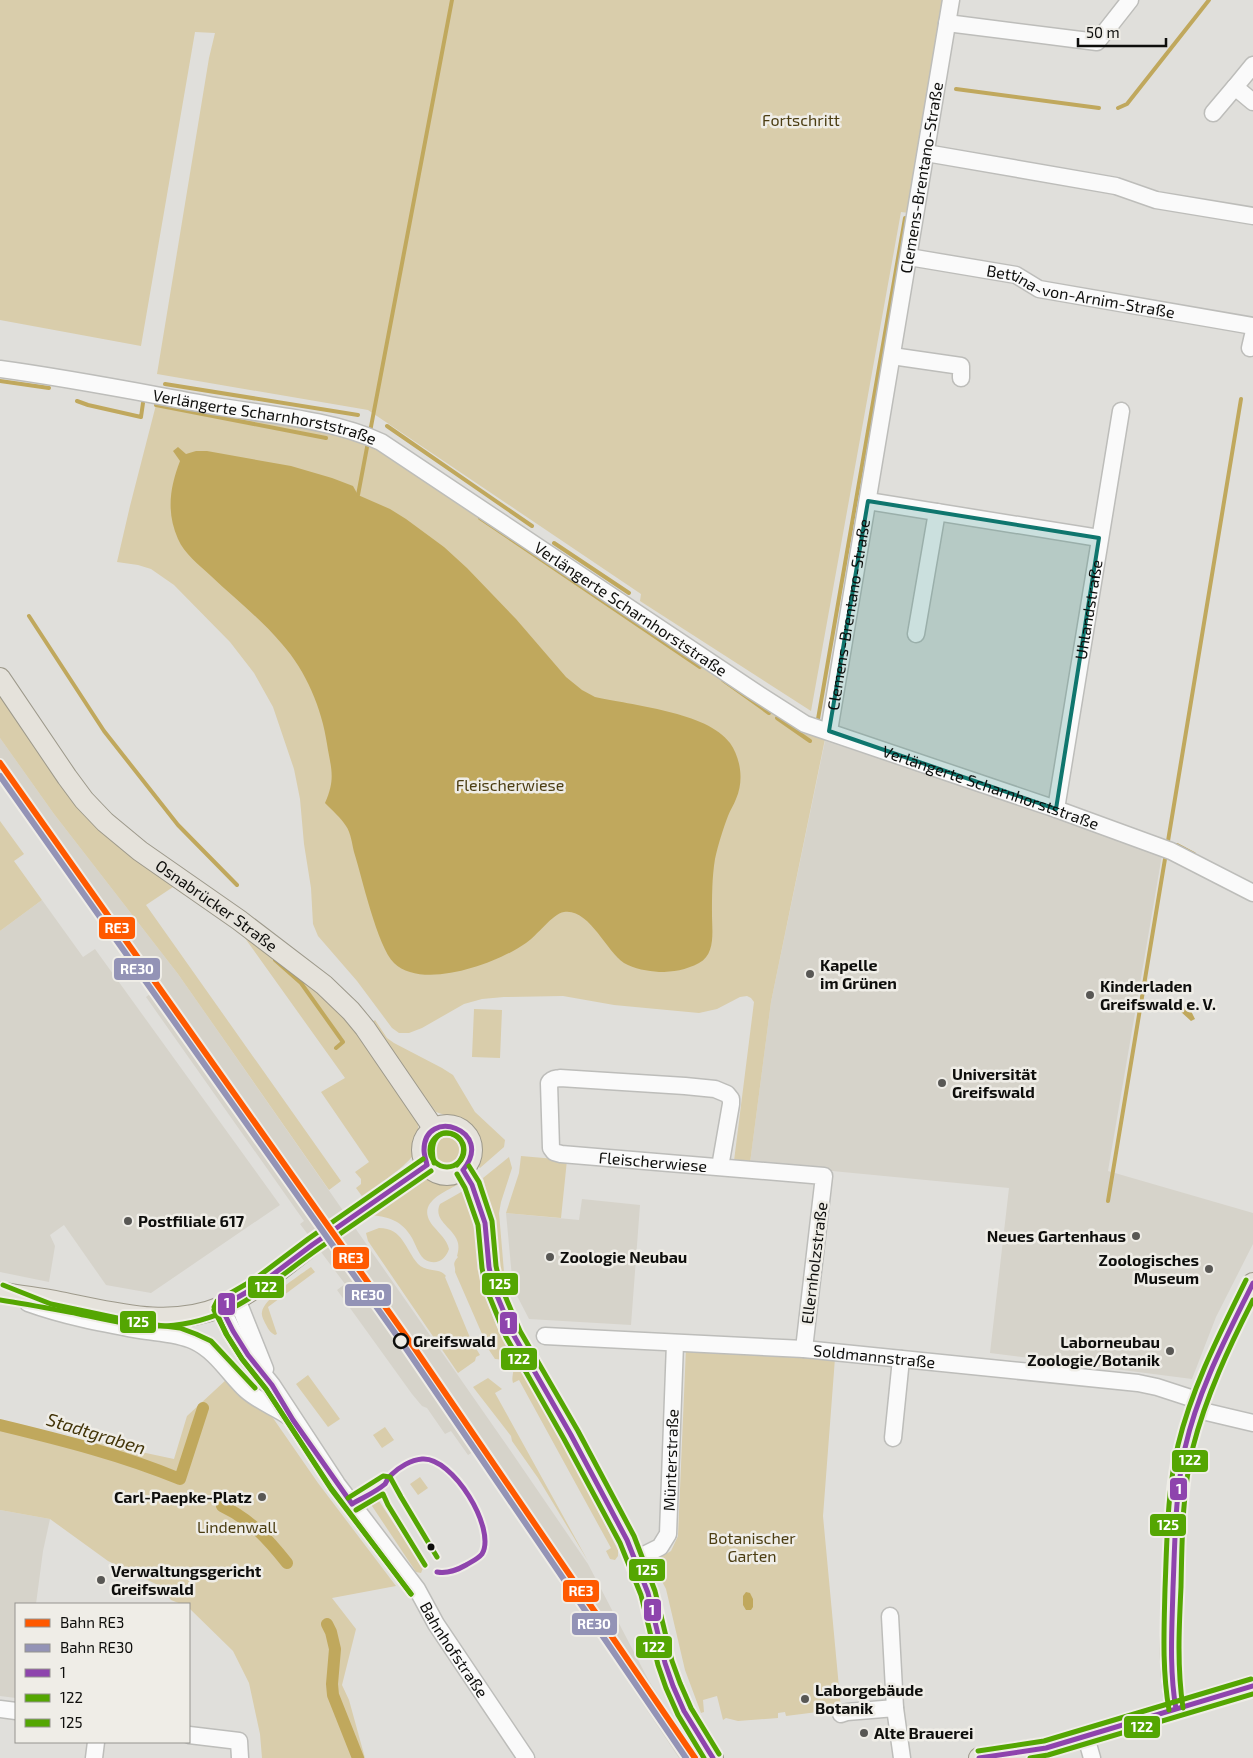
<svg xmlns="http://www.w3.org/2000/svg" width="1253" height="1758" viewBox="0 0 1253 1758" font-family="'Exo 2',sans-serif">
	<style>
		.built { fill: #d6d3ca }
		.green { fill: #d9cdab }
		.water { fill: #c0a85d }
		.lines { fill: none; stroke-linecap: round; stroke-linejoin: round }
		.stream { stroke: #c0a85d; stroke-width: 4 }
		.canal { stroke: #c0a85d; stroke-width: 12 }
		.major-tunnel { stroke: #c0c0bc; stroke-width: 20; stroke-dasharray: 20 10; stroke-linecap: butt }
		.minor-casing { stroke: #bdbdba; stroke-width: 19 }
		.major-casing { stroke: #9d998b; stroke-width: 22 }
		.minor { stroke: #fafafa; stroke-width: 16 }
		.major { stroke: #e5e2db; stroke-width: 20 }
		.bus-1-casing { stroke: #efede7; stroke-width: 9 }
		.bus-2-casing { stroke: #efede7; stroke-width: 9 }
		.bus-3-casing { stroke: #efede7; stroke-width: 9 }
		.bus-1 { stroke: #8e44ad; stroke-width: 5 }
		.bus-2 { stroke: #54a602; stroke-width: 5 }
		.bus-3 { stroke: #54a602; stroke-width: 5 }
		.rail-1-casing { stroke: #efede7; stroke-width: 10 }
		.rail-2-casing { stroke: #efede7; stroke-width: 10 }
		.rail-1 { stroke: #ff5900; stroke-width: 6 }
		.rail-2 { stroke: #9393b6; stroke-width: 6 }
		.marked { fill: #0f766e; fill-opacity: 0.2; stroke: #0f766e; stroke-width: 4; stroke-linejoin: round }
		.poi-dot { fill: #585754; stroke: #efede7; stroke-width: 2 }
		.stop-dot { fill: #efede7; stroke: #0e0e0c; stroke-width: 2.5 }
		.bus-dot { fill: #0e0e0c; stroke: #efede7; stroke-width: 2 }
		.labels { text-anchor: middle; stroke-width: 5; stroke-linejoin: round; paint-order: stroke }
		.park-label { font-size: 16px; fill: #4b3d12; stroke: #efede7 }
		.street-label { font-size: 16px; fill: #0e0e0c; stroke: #efede7 }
		.poi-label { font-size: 16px; font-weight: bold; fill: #0e0e0c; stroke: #efede7; text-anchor: start }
		.stop-label { font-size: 16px; font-weight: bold; fill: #0e0e0c; stroke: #efede7; text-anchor: start }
		.water-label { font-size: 18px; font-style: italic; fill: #423408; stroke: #efede7 }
		.line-badge { stroke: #efede7; stroke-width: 2 }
		.badge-label { font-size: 14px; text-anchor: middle; font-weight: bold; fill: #fff }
	</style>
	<rect width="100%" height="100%" fill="#e0dfdb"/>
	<path class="built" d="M0 738 54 814 178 974 510 1450 588 1564 649 1681 699 1758H679L484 1467 473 1452 468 1455 451 1431 445 1434 427 1408 422 1406 412 1394 337 1290 345 1284 300 1224 304 1221 146 997 150 994 0 783Z
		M825 741 1056 816 1162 855 1108 1171 1253 1213V1244L1216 1317 1192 1379 990 1353 1009 1188 750 1163 771 1002Z
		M42 900 83 957 95 949 280 1205 151 1293 106 1285 64 1225 50 1235 55 1246 49 1282 0 1272V931Z
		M582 1199 640 1205 631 1325 529 1319 513 1288 506 1213 579 1220Z
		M0 1510 50 1519 43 1551 36 1604H16V1698L0 1696Z"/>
	<path class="green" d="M0 0H945L923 119 909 213 901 212 811 711 640 601 641 594 368 410 157 374 209 58 215 33 195 32 141 346 0 320Z
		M157 401 336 433 379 446 825 739 771 1002 750 1163 734 1161 754 1002 751 998 747 996 740 997 717 1009 699 1013 614 1005 563 996 504 997 482 999 464 1004 422 1028 409 1033H399L392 1028 357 981 318 936 313 924 311 888 304 844 300 799 294 769 273 707 254 673 230 642 174 585 151 569 138 565 117 562 130 506Z
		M0 689 59 777 184 888V895L173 887 146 905 341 1181 329 1190 178 974 54 814 0 738Z
		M0 821 24 854 14 861 42 900 0 931Z
		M200 905H206L334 1004 382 1064 418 1124C423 1154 408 1162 388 1178 380 1185 372 1192 364 1199L356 1188 361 1184V1179L355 1172 369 1162 321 1092 345 1078 242 934Z
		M474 1009 502 1010 500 1058 472 1057Z
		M375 1020 387 1038 394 1043 442 1068 453 1075 475 1112 505 1140 504 1147 480 1168 475 1164 480 1158 481 1149 479 1140 475 1131 456 1119 436 1112 370 1024Z
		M433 1151a14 14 0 1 1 28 0a14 14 0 1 1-28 0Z
		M521 1156 567 1160 561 1218 506 1213 519 1173Z
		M509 1157 512 1168 501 1202 499 1213 504 1272 510 1303 517 1320 535 1353 501 1295 495 1222 483 1178Z
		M431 1178 449 1182 457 1185C440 1194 415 1205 434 1227 440 1234 447 1240 449 1249 445 1261 435 1266 424 1259 418 1253 416 1245 412 1238 402 1220 387 1216 368 1215 388 1202 408 1184 431 1178Z
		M463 1191C475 1222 478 1247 480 1280H482L486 1299 496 1325 580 1476 618 1550V1556L615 1560 610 1559 606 1551 611 1548 519 1380 513 1383C510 1374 519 1368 506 1360L495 1359 489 1350 455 1272C456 1265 451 1265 458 1257L457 1256C458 1252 459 1248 458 1243 455 1228 432 1221 440 1204Z
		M379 1228C403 1228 405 1249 418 1264 427 1273 439 1267 446 1276L445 1277 471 1340 480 1355 476 1357 475 1361 458 1373 368 1241 366 1233Z
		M311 1267 315 1272 268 1307 277 1334 275 1335C269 1332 268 1328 265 1323 264 1320 261 1316 262 1312 264 1298 300 1275 311 1267Z
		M686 1348 835 1358 823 1516 841 1709 786 1716 785 1712 778 1713V1718L738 1721 726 1718 723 1720 717 1696 703 1700 704 1712 701 1713 685 1670 666 1589 653 1564 654 1561 671 1551 678 1536Z
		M308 1375 340 1419 328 1427 296 1384Z
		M488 1378 502 1389 495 1393 588 1561 538 1478 512 1441 511 1436 473 1387Z
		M227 1379 273 1418 318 1483 396 1586 332 1598 356 1629 342 1685 349 1700 365 1758H262L260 1734 249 1683 233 1651 189 1608V1604H181L171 1600 162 1587 108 1561 50 1519 0 1510V1422L174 1459 187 1416Z
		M385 1427 394 1440 382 1448 373 1435Z
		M420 1477 428 1488 418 1495 410 1484Z
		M375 1500 379 1501 423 1568 421 1573 416 1572 372 1506V1502Z"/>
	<path class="water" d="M178 447 186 454 196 451H207L291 466 332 478 353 486 358 495 390 509 406 519 444 547 467 568 516 619 566 677 582 690 595 697C630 705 708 712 730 743 741 759 744 781 736 799 734 805 730 810 728 816 723 829 718 845 715 859 712 877 712 896 712 914 712 931 716 954 699 963 686 970 673 972 659 972 648 971 634 969 624 963 606 951 589 908 564 912 552 914 537 936 526 943 498 963 423 991 394 963 377 946 362 877 354 852 352 844 351 833 346 826 341 818 332 810 325 803 336 778 331 769 327 744 322 709 306 671 282 644 261 619 234 598 211 576 199 565 184 553 178 539 166 512 170 487 180 461L173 451Z
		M1182 1006 1189 1007 1195 1019 1191 1021 1180 1011Z
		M746 1592 750 1593 753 1599V1607L751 1610H746L743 1605V1596Z"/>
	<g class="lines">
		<path class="stream" d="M956 89 1099 108
			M1118 108 1127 104 1209 0
			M0 381 49 388
			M165 384 358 415
			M77 401 88 405 141 417 143 403
			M156 405 326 438
			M387 426 532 526
			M370 432 452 0
			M358 495 368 442
			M480 518 700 667
			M554 543 629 593
			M29 616 104 731 178 825 237 885
			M723 680 769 713
			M777 718 810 741
			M818 719 905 218
			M1168 841 1241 399
			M1177 845 1194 854
			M275 960 301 983 343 1042 336 1048
			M1108 1201 1165 859"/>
		<path class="canal" d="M0 1425C62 1440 122 1455 180 1479L203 1408
			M222 1506C250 1519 268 1539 287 1563
			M327 1624 331 1632 335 1649 332 1684 333 1695 358 1758"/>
		<path class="major-tunnel" d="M312 1245 353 1216"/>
		<g class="minor-casing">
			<g id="minor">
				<path d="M947 23 1097 42 1130 0"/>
				<path d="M1253 65 1235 87 1253 102"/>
				<path d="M1213 113 1235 87"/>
				<path d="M926 153 1116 186 1156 200 1253 216"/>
				<path id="s1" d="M909 257 1016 275 1039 289 1253 326"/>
				<path d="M1250 348 1253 335"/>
				<path d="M892 356 961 366V378"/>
				<path id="s2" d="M0 369C74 379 148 394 221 407 272 415 334 420 381 442L752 690 805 724 1056 809 1171 851 1253 893"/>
				<path d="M868 501 1099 538"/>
				<path d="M916 634 937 512"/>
				<path id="s3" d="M829 731 951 0"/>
				<path id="s4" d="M1056 809 1121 411"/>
				<path id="s5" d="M720 1167 731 1104V1099L727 1094 715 1089 685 1086 560 1078C555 1079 552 1078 549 1083L551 1148 554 1152 561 1154 824 1176 804 1349"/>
				<path d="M237 1299 265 1369"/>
				<path d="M28 1303C64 1316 101 1323 139 1330 157 1333 177 1333 194 1341 216 1351 229 1374 246 1390 258 1401 275 1407 288 1416"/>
				<path id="s6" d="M221 1307 233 1331 248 1355 272 1385 337 1484 417 1589 436 1624 526 1758"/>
				<path id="s7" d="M545 1336 804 1349 1138 1383 1157 1387 1200 1401"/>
				<path d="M1198 1410 1253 1423"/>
				<path d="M893 1438 901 1359"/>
				<path id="s8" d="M636 1559 660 1547 668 1534 675 1343"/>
				<path d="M890 1616 895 1708"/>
				<path d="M0 1709 16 1711"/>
				<path d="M841 1714 847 1712 895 1708 902 1758"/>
				<path d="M189 1735 239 1741 240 1758"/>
				<path d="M1086 1737 1092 1758"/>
				<path d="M94 1758 96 1742"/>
			</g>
		</g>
		<g class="major-casing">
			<g id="major">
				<path id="s9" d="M0 678 67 777 84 800 105 822 140 851 239 920 324 985 351 1011 365 1028 434 1129"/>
				<circle cx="447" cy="1150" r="25"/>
				<path d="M463 1170 472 1185 485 1223 489 1267 493 1286 502 1308 513 1334 571 1435 627 1540 648 1593 665 1663 673 1686 684 1711 713 1758"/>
				<path d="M353 1216 427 1165"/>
				<path d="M0 1292C20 1296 40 1298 60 1302 113 1312 168 1329 221 1307 254 1293 283 1267 312 1245"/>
				<path d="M1176 1709C1168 1667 1171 1631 1173 1588 1174 1549 1175 1509 1181 1470 1191 1406 1224 1341 1253 1283"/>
				<path d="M979 1758 1046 1748 1253 1686"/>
			</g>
		</g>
		<use href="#minor" class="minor"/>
		<use href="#major" class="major"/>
		<g class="bus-1-casing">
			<path id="bus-1" d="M427 1165C426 1160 424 1155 424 1150 424 1106 496 1130 463 1170
				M463 1170 472 1185 485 1223 489 1267 493 1286 513 1334 571 1435 627 1540 648 1593 665 1663 673 1686 684 1711 713 1758
				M352 1504 293 1420 272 1385 248 1355 233 1331 221 1307 259 1285 312 1245 427 1165
				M352 1504C362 1498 376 1492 385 1484 387 1481 388 1477 391 1475 399 1467 411 1460 422 1459 452 1456 497 1529 482 1554 478 1559 471 1562 466 1565 457 1570 448 1574 437 1572
				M1176 1709C1169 1668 1172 1629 1173 1588 1175 1541 1175 1494 1185 1448 1198 1390 1227 1336 1253 1283
				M979 1758 1046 1748 1253 1686"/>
		</g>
		<g class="bus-2-casing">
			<path id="bus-2" d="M434 1163C422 1113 483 1134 457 1165
				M457 1174 465 1188 478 1225 482 1268 486 1288 506 1337 564 1439 620 1543 641 1595 658 1665 666 1688 678 1715 704 1758
				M0 1300C26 1304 52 1309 79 1314 107 1320 136 1327 165 1326 232 1322 267 1285 318 1249 356 1223 393 1197 431 1171
				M214 1310 227 1335 242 1359 266 1389 331 1488 411 1594
				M356 1510 383 1494 388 1505 425 1565
				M1183 1708C1177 1667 1179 1628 1181 1587 1182 1540 1182 1493 1193 1447 1206 1396 1229 1347 1253 1300
				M1030 1758 1048 1755 1253 1694"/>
		</g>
		<g class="bus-3-casing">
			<path id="bus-3" d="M430 1150a17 17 0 1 1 34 0a17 17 0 1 1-34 0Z
				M469 1166 479 1182 492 1221 496 1266 500 1284 520 1331 578 1431 634 1536 655 1591 672 1661 680 1683 691 1708 719 1754
				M3 1285 51 1304 141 1323 180 1328 196 1334 211 1341 255 1388
				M348 1498 383 1476 390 1477 401 1497 437 1557
				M411 1594 331 1489 266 1389 242 1359 226 1334 214 1307 217 1301 255 1279 308 1239 423 1159
				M1169 1710C1162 1669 1164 1630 1165 1589 1167 1541 1167 1492 1178 1445 1192 1387 1220 1333 1246 1280
				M978 1751 1044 1741 1251 1679"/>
		</g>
		<use href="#bus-1" class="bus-1"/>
		<use href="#bus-2" class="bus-2"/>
		<use href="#bus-3" class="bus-3"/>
		<g class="rail-1-casing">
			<path id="rail-1" d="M0 763 413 1346 695 1758"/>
		</g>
		<g class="rail-2-casing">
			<path id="rail-2" d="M0 776 407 1350 686 1758"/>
		</g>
		<use href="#rail-1" class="rail-1"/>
		<use href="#rail-2" class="rail-2"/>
	</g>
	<path class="marked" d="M868 501 1099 538 1056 809 829 731Z"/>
	<g class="poi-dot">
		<circle cx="810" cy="974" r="5"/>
		<circle cx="1090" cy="995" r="5"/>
		<circle cx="942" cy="1083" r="5"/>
		<circle cx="128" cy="1221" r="5"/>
		<circle cx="1136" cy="1236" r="5"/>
		<circle cx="550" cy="1257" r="5"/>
		<circle cx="1209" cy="1269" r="5"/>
		<circle cx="1170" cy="1351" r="5"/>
		<circle cx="262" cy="1497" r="5"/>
		<circle cx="101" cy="1580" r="5"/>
		<circle cx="805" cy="1699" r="5"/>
		<circle cx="864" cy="1733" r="5"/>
	</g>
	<circle class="stop-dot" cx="401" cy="1341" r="7"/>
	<circle class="bus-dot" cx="431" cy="1547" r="4.5"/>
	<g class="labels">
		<g class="park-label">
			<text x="801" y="126">Fortschritt</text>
			<text x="510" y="791">Fleischerwiese</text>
			<text x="237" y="1533">Lindenwall</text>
			<text x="752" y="1544">Botanischer<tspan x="752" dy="18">Garten</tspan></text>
		</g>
		<g class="street-label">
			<text dy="6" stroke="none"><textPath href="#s3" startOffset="561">Clemens-Brentano-Straße</textPath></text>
			<text dy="6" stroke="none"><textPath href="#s1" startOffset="176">Bettina-von-Arnim-Straße</textPath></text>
			<text dy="6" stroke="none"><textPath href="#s2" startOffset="269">Verlängerte Scharnhorststraße</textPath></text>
			<text dy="6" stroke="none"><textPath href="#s2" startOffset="689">Verlängerte Scharnhorststraße</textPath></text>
			<text dy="6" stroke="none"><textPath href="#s4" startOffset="202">Uhlandstraße</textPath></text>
			<text dy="6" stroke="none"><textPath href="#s3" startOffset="118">Clemens-Brentano-Straße</textPath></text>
			<text dy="6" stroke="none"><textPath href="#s2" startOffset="1094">Verlängerte Scharnhorststraße</textPath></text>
			<text dy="6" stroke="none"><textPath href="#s9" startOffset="318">Osnabrücker Straße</textPath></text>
			<text dy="6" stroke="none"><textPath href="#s5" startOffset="426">Fleischerwiese</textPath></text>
			<text transform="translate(814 1263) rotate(-83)" y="6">Ellernholzstraße</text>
			<text dy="6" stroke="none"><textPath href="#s7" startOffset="330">Soldmannstraße</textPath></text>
			<text dy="6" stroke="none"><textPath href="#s8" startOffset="116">Münterstraße</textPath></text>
			<text dy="6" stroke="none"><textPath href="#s6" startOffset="415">Bahnhofstraße</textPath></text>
		</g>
		<g class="poi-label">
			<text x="820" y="971">Kapelle<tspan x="820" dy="18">im Grünen</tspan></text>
			<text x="1100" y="992">Kinderladen<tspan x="1100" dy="18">Greifswald e. V.</tspan></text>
			<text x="952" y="1080">Universität<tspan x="952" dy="18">Greifswald</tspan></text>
			<text x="138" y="1227">Postfiliale 617</text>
			<text x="1126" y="1242" text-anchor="end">Neues Gartenhaus</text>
			<text x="560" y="1263">Zoologie Neubau</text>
			<text x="1199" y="1266" text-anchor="end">Zoologisches<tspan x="1199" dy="18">Museum</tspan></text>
			<text x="1160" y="1348" text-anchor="end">Laborneubau<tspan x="1160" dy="18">Zoologie/Botanik</tspan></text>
			<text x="252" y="1503" text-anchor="end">Carl-Paepke-Platz</text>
			<text x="111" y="1577">Verwaltungsgericht<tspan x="111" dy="18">Greifswald</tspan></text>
			<text x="815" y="1696">Laborgebäude<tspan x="815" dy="18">Botanik</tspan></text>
			<text x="874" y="1739">Alte Brauerei</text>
		</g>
		<g class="stop-label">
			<text x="413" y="1347">Greifswald</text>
		</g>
		<g class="water-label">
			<text transform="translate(96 1434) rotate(17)" y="6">Stadtgraben</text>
		</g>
	</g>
	<g class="line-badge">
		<rect x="98" y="916" width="38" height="24" rx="5" fill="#ff5900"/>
		<rect x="113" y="957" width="48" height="24" rx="5" fill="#9393b6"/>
		<rect x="332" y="1246" width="38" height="24" rx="5" fill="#ff5900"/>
		<rect x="481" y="1272" width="38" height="24" rx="5" fill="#54a602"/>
		<rect x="247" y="1275" width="38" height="24" rx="5" fill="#54a602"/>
		<rect x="344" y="1283" width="48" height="24" rx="5" fill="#9393b6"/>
		<rect x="217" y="1292" width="19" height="24" rx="5" fill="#8e44ad"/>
		<rect x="119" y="1310" width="38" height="24" rx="5" fill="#54a602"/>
		<rect x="499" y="1311" width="19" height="24" rx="5" fill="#8e44ad"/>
		<rect x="500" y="1347" width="38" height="24" rx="5" fill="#54a602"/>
		<rect x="1171" y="1449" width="38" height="24" rx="5" fill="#54a602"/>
		<rect x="1169" y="1477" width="19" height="24" rx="5" fill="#8e44ad"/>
		<rect x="1149" y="1513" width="38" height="24" rx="5" fill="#54a602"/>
		<rect x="628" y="1558" width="38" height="24" rx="5" fill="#54a602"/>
		<rect x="562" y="1579" width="38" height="24" rx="5" fill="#ff5900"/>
		<rect x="643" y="1598" width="19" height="24" rx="5" fill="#8e44ad"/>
		<rect x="571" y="1612" width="47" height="24" rx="5" fill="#9393b6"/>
		<rect x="635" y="1635" width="38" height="24" rx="5" fill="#54a602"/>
		<rect x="1123" y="1715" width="38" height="24" rx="5" fill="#54a602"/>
	</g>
	<g class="badge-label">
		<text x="117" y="933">RE3</text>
		<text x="137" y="974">RE30</text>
		<text x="351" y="1263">RE3</text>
		<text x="500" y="1289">125</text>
		<text x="266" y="1292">122</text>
		<text x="368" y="1300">RE30</text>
		<text x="227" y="1308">1</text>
		<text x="138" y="1327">125</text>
		<text x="508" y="1328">1</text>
		<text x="519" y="1364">122</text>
		<text x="1190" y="1465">122</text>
		<text x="1179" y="1494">1</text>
		<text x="1168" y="1530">125</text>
		<text x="647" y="1575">125</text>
		<text x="581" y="1596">RE3</text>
		<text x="652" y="1615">1</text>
		<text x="594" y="1629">RE30</text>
		<text x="654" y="1652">122</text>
		<text x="1142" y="1732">122</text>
	</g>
	<rect x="15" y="1603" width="175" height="140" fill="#efede7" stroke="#95948f"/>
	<rect x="25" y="1619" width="25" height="8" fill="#ff5900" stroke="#95948f"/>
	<text x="60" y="1628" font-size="15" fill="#0e0e0c">Bahn RE3</text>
	<rect x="25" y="1644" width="25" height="8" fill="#9393b6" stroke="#95948f"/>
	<text x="60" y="1653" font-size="15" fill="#0e0e0c">Bahn RE30</text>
	<rect x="25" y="1669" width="25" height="8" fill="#8e44ad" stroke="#95948f"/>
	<text x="60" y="1678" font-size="15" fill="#0e0e0c">1</text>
	<rect x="25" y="1694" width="25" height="8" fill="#54a602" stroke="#95948f"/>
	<text x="60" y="1703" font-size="15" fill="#0e0e0c">122</text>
	<rect x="25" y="1719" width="25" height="8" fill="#54a602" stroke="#95948f"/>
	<text x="60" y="1728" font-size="15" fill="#0e0e0c">125</text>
	<path d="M1078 38v8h88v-8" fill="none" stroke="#0e0e0c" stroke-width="2.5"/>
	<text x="1086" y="38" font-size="15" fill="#0e0e0c" stroke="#efede7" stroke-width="4" paint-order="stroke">50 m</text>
</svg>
